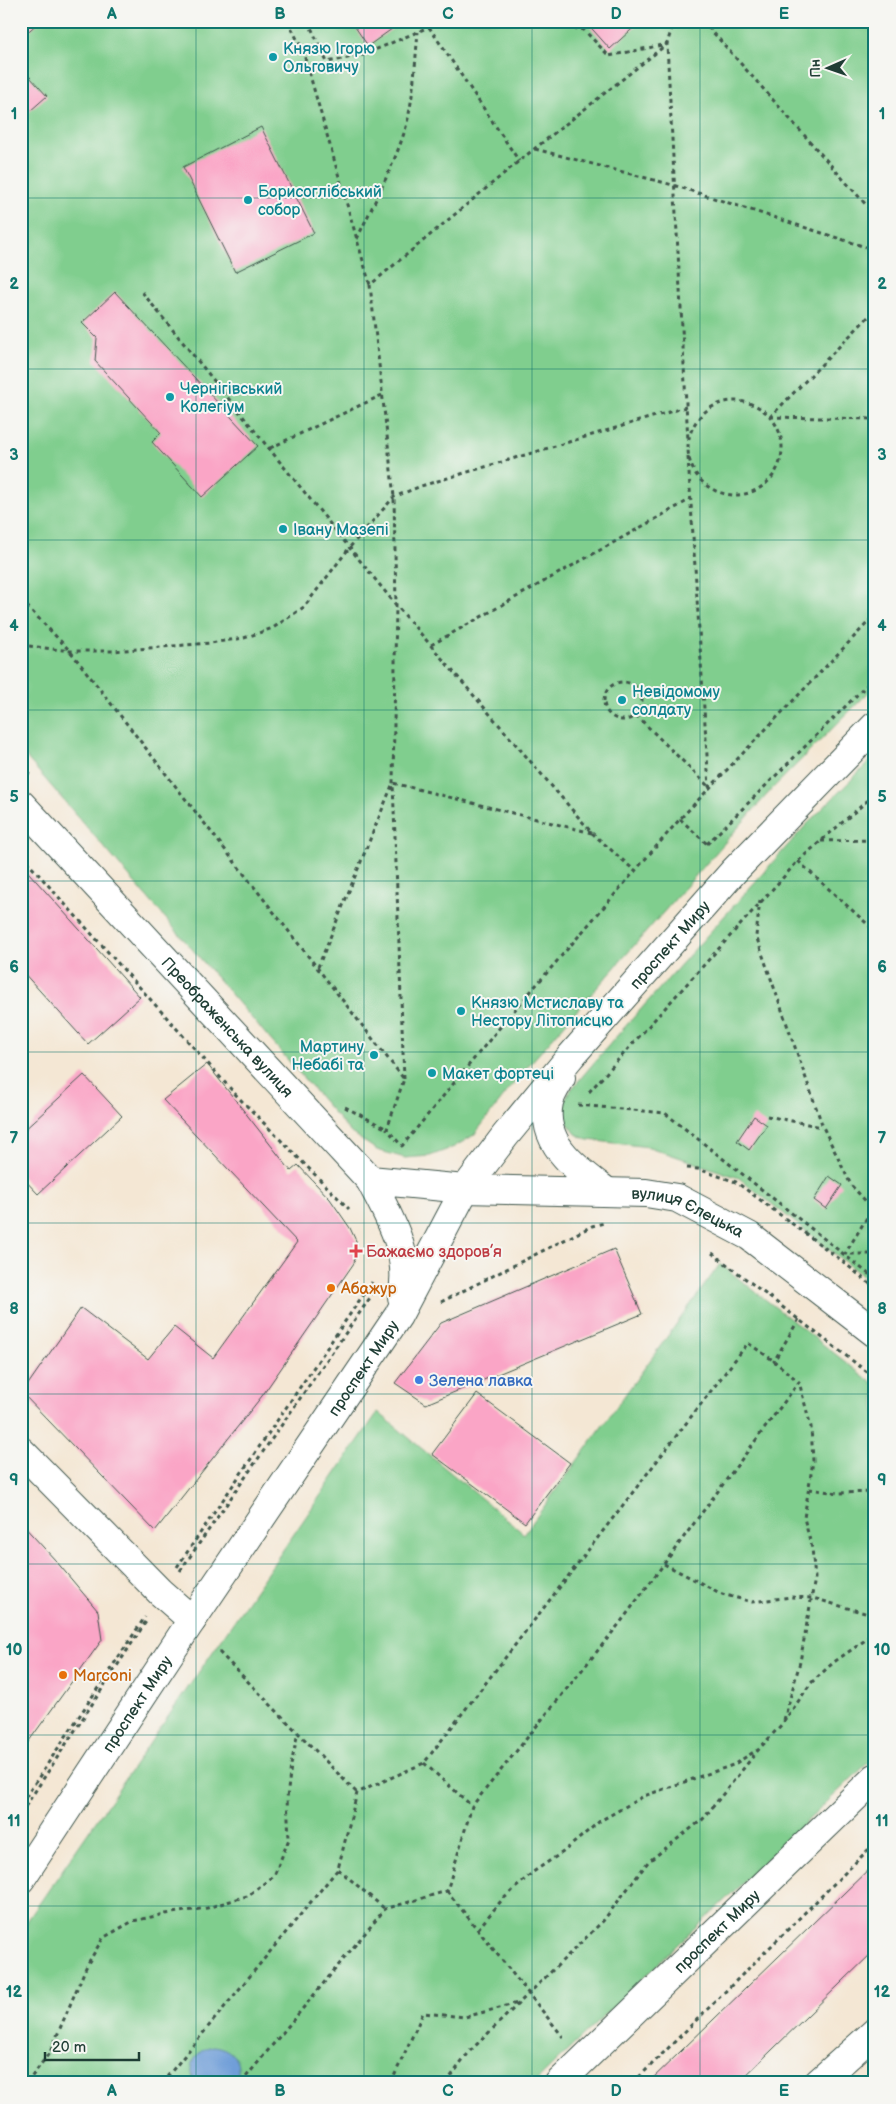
<svg xmlns="http://www.w3.org/2000/svg" width="896" height="2104" viewBox="0 0 896 2104" font-family="'Balsamiq Sans',sans-serif">
	<style>
		.green { fill: #80ce8e; stroke: #508661 }
		.water { fill: #6f9ed8; stroke: #476e86 }
		.building { fill: #faa5c6 }
		.lines { fill: none; stroke-linecap: round; stroke-linejoin: round }
		.minor-casing { stroke: #3f564c; stroke-width: 30 }
		.major-casing { stroke: #3f564c; stroke-width: 30 }
		.path { stroke: #3f564c; stroke-width: 3; stroke-dasharray: 4 4; stroke-linecap: butt }
		.minor { stroke: #fff; stroke-width: 28 }
		.major { stroke: #fff; stroke-width: 28 }
		.grid { fill: none; stroke: #0f766e; stroke-width: 1; stroke-opacity: 0.55 }
		.culture-dot { fill: #0f9aa8; stroke: #f6f6f2; stroke-width: 2 }
		.health-dot { fill: #e0444e; stroke: #f6f6f2; stroke-width: 2 }
		.food-dot { fill: #e8710a; stroke: #f6f6f2; stroke-width: 2 }
		.shop-dot { fill: #3f7fe0; stroke: #f6f6f2; stroke-width: 2 }
		.labels { text-anchor: middle; stroke-width: 4; stroke-linejoin: round; paint-order: stroke }
		.culture-label { font-size: 16px; fill: #0d838f; stroke: #f6f6f2; text-anchor: start }
		.street-label { font-size: 16px; fill: #1f3d34; stroke: #f6f6f2 }
		.health-label { font-size: 16px; fill: #be3a42; stroke: #f6f6f2; text-anchor: start }
		.food-label { font-size: 16px; fill: #c56008; stroke: #f6f6f2; text-anchor: start }
		.shop-label { font-size: 16px; fill: #366cbe; stroke: #f6f6f2; text-anchor: start }
		.neatline { fill: none; stroke: #0f766e; stroke-width: 2 }
		.grid-label { font-size: 16px; text-anchor: middle; font-weight: bold; fill: #0f766e }
	</style>
	<rect width="100%" height="100%" fill="#f6f6f2"/>
	<filter id="ink" filterUnits="userSpaceOnUse"><feTurbulence type="fractalNoise" baseFrequency=".02" numOctaves="2"/><feDisplacementMap in="SourceGraphic" scale="10" xChannelSelector="R" yChannelSelector="G"/><feConvolveMatrix kernelMatrix="1 2 1 2 8 2 1 2 1" color-interpolation-filters="sRGB"/></filter>
	<filter id="wash" filterUnits="userSpaceOnUse"><feTurbulence type="fractalNoise" baseFrequency=".0096" numOctaves="4" result="noise"/><feDisplacementMap in="SourceGraphic" scale="20" xChannelSelector="R" yChannelSelector="G"/><feGaussianBlur stdDeviation="1.12" result="paint"/><feColorMatrix in="noise" values="0 0 0 0 0 0 0 0 0 0 0 0 0 0 0 0 0 1.4 0 .05"/><feComposite in="paint" operator="in"/></filter>
	<g filter="url(#wash)">
		<rect width="100%" height="100%" fill="#f4e7d4"/>
		<path class="green" d="M21 21H875V686L772 789 521 1074 474 1135 454 1147 430 1156 405 1158 377 1150 351 1133 21 751Z
			M875 756V1286L739 1178 649 1147 588 1140 576 1134 566 1121 563 1105 569 1092 615 1038 807 824Z
			M720 1264 875 1385V1756L534 2083H21V1930L378 1412 524 1534Z"/>
		<path class="water" d="M212 2046C233 2047 244 2064 235 2083L194 2082C188 2065 195 2051 212 2046Z"/>
		<g id="blocks">
			<path class="building" d="M21 21H40L21 38Z
				M351 21H403L368 46Z
				M585 21H641L610 49Z
				M21 67 47 96 21 119Z
				M261 127 314 233 235 272 183 167Z
				M115 292 258 446 202 497 152 442 161 433 95 361 97 338 82 323Z
				M28 872 140 997 88 1044 21 970V878Z
				M207 1064 291 1171 298 1165 330 1199 350 1228 357 1243 354 1263 262 1396 155 1531 22 1393 81 1308 148 1359 174 1327 213 1358 297 1242 163 1100Z
				M84 1075 122 1116 38 1194 21 1176V1133Z
				M754 1116 767 1125 749 1150 737 1141Z
				M829 1176 842 1185 826 1209 814 1200Z
				M614 1249 642 1314 426 1404 395 1383 441 1323Z
				M477 1394 570 1463 525 1523 432 1454Z
				M21 1523 56 1561 98 1611 102 1640 21 1752Z
				M875 1863V1950L738 2083H648Z"/>
		</g>
	</g>
	<g filter="url(#ink)">
		<use href="#blocks" fill-opacity="0" stroke="#3f564c" stroke-width="1"/>
		<g class="lines">
			<g class="minor-casing">
				<path id="minor" d="M21 1451 160 1592 192 1620
					M818 2083 875 2032"/>
			</g>
			<g class="major-casing">
				<g id="major">
					<path id="s1" d="M21 804 370 1180 465 1189 646 1193 677 1198 749 1236 875 1333"/>
					<path d="M561 1078C557 1085 551 1094 549 1102 540 1144 577 1169 606 1191"/>
					<path d="M370 1180C389 1217 412 1254 402 1297"/>
					<path id="s2" d="M21 1879 188 1626 398 1316 465 1189 505 1136 571 1056 734 871 875 726"/>
					<path id="s3" d="M559 2083 875 1778"/>
				</g>
			</g>
			<path class="path" d="M288 21 303 51 370 285
				M308 21 327 62 363 55 429 27 436 21
				M534 21 584 30 609 56 667 44 688 441
				M703 21 875 215
				M429 27 519 161
				M535 149 673 185 875 250
				M357 239C374 202 394 166 406 127 414 96 415 63 418 32
				M142 292 396 605 592 833 393 783 318 967
				M688 448a47 47 0 1 1 94 0a47 47 0 1 1-94 0Z
				M770 417 875 310
				M770 417 875 419
				M270 448 382 395
				M688 457 709 787
				M21 600 70 651 404 1079 387 1129 402 1146 506 1020 680 819 875 615
				M21 645 70 651H113L210 643 244 638 273 628 304 607 350 547 394 497 421 486 686 407
				M431 645 691 499
				M604 701a19 19 0 1 1 38 0a19 19 0 1 1-38 0Z
				M636 715 708 786
				M21 766 30 775
				M680 819 707 844
				M592 833 635 871
				M821 841 875 840
				M707 844 875 677
				M21 855 237 1096 349 1209
				M798 861 875 931
				M760 900 756 936 823 1127 851 1185 872 1208
				M404 1079 393 783 396 605 394 497 370 285 519 161 667 44 674 21
				M589 1092 798 861 875 794
				M578 1105 665 1113 875 1279
				M345 1107 387 1129
				M767 1116 822 1127
				M687 1168 698 1169 736 1182 841 1260 875 1288
				M875 1204 845 1254H875
				M712 1253 875 1378
				M441 1302 592 1226 604 1223
				M809 1489 838 1493 875 1492
				M875 1489 871 1491 869 1511 875 1539
				M664 1564 722 1594 752 1602 791 1597 813 1598 875 1616
				M177 1567 372 1282
				M180 1571 372 1295
				M219 1652 357 1793
				M784 1720 800 1662 815 1578 812 1548 804 1518 813 1461 811 1427 799 1382
				M424 1763 472 1806
				M21 1804 145 1617
				M21 1813 147 1620
				M338 1869 385 1909
				M447 1891 563 2037
				M478 1929 501 1901 533 1872 563 1852 600 1821 644 1796 733 1765 757 1750
				M27 2083 50 2052 87 1965 103 1938 133 1921 165 1914 207 1908 247 1896 274 1876 289 1839 287 1798 291 1765 298 1732
				M162 2083 338 1869 357 1793 424 1763 748 1343 774 1361
				M241 2083 385 1909 447 1891 472 1806 620 1623 799 1382 774 1361 799 1319
				M391 2083 423 2013 465 2017 518 2003
				M446 2083 470 2051 603 1921 648 1862 703 1819 759 1749 783 1723 811 1683 834 1662 864 1641 875 1631
				M633 2083 875 1843"/>
			<use href="#minor" class="minor"/>
			<use href="#major" class="major"/>
		</g>
	</g>
	<path class="grid" d="M196 21V2083M364 21V2083M532 21V2083M700 21V2083M21 198H875M21 369H875M21 540H875M21 710H875M21 881H875M21 1052H875M21 1223H875M21 1394H875M21 1564H875M21 1735H875M21 1906H875"/>
	<g class="culture-dot">
		<circle cx="273" cy="57" r="5"/>
		<circle cx="248" cy="200" r="5"/>
		<circle cx="170" cy="397" r="5"/>
		<circle cx="283" cy="529" r="5"/>
		<circle cx="622" cy="700" r="5"/>
		<circle cx="461" cy="1011" r="5"/>
		<circle cx="374" cy="1055" r="5"/>
		<circle cx="432" cy="1073" r="5"/>
	</g>
	<path class="health-dot" d="M353.5 1243.5h5v5h5v5h-5v5h-5v-5h-5v-5h5z"/>
	<g class="food-dot">
		<circle cx="331" cy="1288" r="5"/>
		<circle cx="63" cy="1675" r="5"/>
	</g>
	<circle class="shop-dot" cx="419" cy="1380" r="5"/>
	<g class="labels">
		<g class="culture-label">
			<text x="283" y="54">Князю Ігорю<tspan x="283" dy="18">Ольговичу</tspan></text>
			<text x="258" y="197">Борисоглібський<tspan x="258" dy="18">собор</tspan></text>
			<text x="180" y="394">Чернігівський<tspan x="180" dy="18">Колегіум</tspan></text>
			<text x="293" y="535">Івану Мазепі</text>
			<text x="632" y="697">Невідомому<tspan x="632" dy="18">солдату</tspan></text>
			<text x="471" y="1008">Князю Мстиславу та<tspan x="471" dy="18">Нестору Літописцю</tspan></text>
			<text x="364" y="1052" text-anchor="end">Мартину<tspan x="364" dy="18">Небабі та</tspan></text>
			<text x="442" y="1079">Макет фортеці</text>
		</g>
		<g class="street-label">
			<text dy="6" stroke="none"><textPath href="#s2" startOffset="1140">проспект Миру</textPath></text>
			<text dy="6" stroke="none"><textPath href="#s1" startOffset="304">Преображенська вулиця</textPath></text>
			<text dy="6" stroke="none"><textPath href="#s1" startOffset="835">вулиця Єлецька</textPath></text>
			<text dy="6" stroke="none"><textPath href="#s2" startOffset="615">проспект Миру</textPath></text>
			<text dy="6" stroke="none"><textPath href="#s2" startOffset="210">проспект Миру</textPath></text>
			<text dy="6" stroke="none"><textPath href="#s3" startOffset="219">проспект Миру</textPath></text>
		</g>
		<g class="health-label">
			<text x="366" y="1257">Бажаємо здоров’я</text>
		</g>
		<g class="food-label">
			<text x="341" y="1294">Абажур</text>
			<text x="73" y="1681">Marconi</text>
		</g>
		<g class="shop-label">
			<text x="429" y="1386">Зелена лавка</text>
		</g>
	</g>
	<rect width="896" height="2104" fill="none" stroke="#f6f6f2" stroke-width="55"/>
	<g transform="translate(828 68) rotate(268)" stroke="#f6f6f2" stroke-width="4" paint-order="stroke">
	<path d="M0-4L9 19L0 12L-9 19Z" fill="#1f3d34"/>
	<text y="-8" font-size="14" font-weight="bold" text-anchor="middle" fill="#1f3d34">Пн</text>
	</g>
	<path d="M45 2052v8h94v-8" fill="none" stroke="#1f3d34" stroke-width="2.5"/>
	<text x="52" y="2052" font-size="15" fill="#1f3d34" stroke="#f6f6f2" stroke-width="4" paint-order="stroke">20 m</text>
	<rect x="28" y="28" width="840" height="2048" class="neatline"/>
	<g class="grid-label">
		<text x="112" y="19">A</text>
		<text x="280" y="19">B</text>
		<text x="448" y="19">C</text>
		<text x="616" y="19">D</text>
		<text x="784" y="19">E</text>
		<text x="14" y="119">1</text>
		<text x="882" y="119">1</text>
		<text x="14" y="289">2</text>
		<text x="882" y="289">2</text>
		<text x="14" y="460">3</text>
		<text x="882" y="460">3</text>
		<text x="14" y="631">4</text>
		<text x="882" y="631">4</text>
		<text x="14" y="802">5</text>
		<text x="882" y="802">5</text>
		<text x="14" y="972">6</text>
		<text x="882" y="972">6</text>
		<text x="14" y="1143">7</text>
		<text x="882" y="1143">7</text>
		<text x="14" y="1314">8</text>
		<text x="882" y="1314">8</text>
		<text x="14" y="1485">9</text>
		<text x="882" y="1485">9</text>
		<text x="14" y="1655">10</text>
		<text x="882" y="1655">10</text>
		<text x="14" y="1826">11</text>
		<text x="882" y="1826">11</text>
		<text x="14" y="1997">12</text>
		<text x="882" y="1997">12</text>
		<text x="112" y="2096">A</text>
		<text x="280" y="2096">B</text>
		<text x="448" y="2096">C</text>
		<text x="616" y="2096">D</text>
		<text x="784" y="2096">E</text>
	</g>
</svg>
